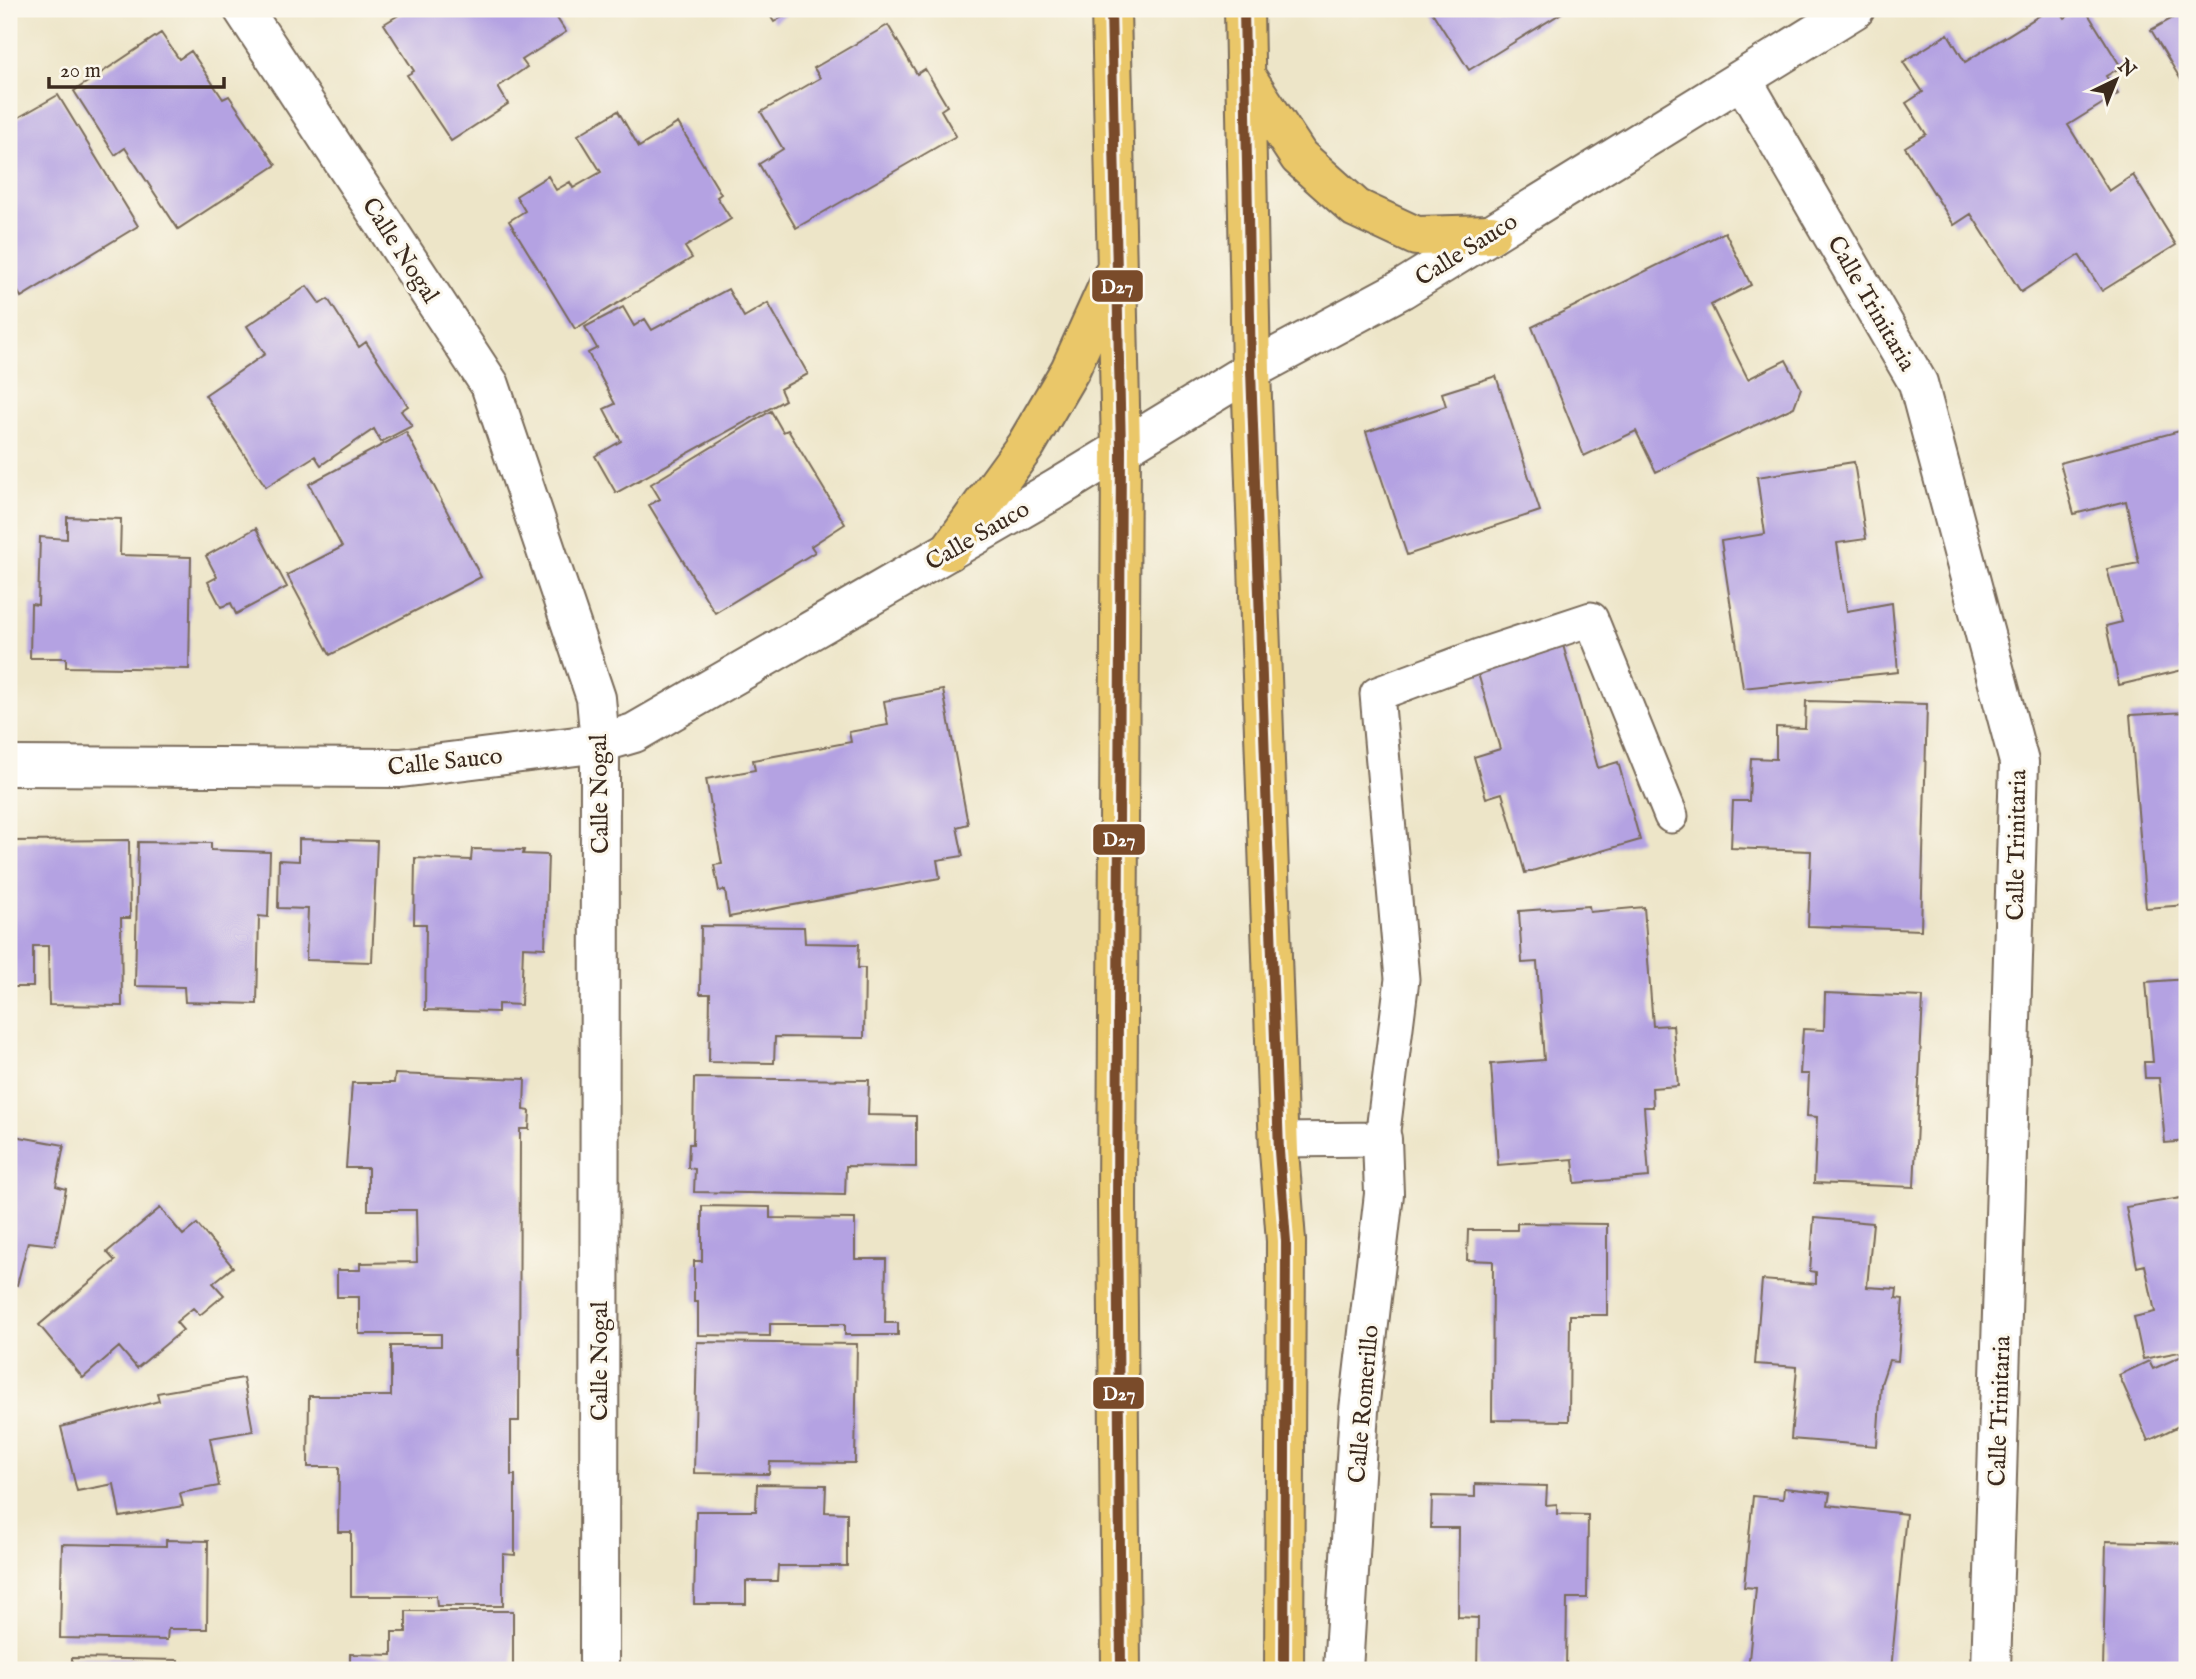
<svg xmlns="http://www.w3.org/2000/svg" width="2196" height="1679" viewBox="0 0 2196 1679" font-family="'IM FELL English',serif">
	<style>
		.building { fill: #b4a2e2 }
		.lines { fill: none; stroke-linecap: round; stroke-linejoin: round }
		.service-casing { stroke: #796b5a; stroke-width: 37 }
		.minor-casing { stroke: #796b5a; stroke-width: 42 }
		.primary-casing { stroke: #796b5a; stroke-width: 42 }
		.service { stroke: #fff; stroke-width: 33 }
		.minor { stroke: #fff; stroke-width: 38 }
		.primary { stroke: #eac769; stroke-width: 38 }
		.bus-1-casing { stroke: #fbf7ec; stroke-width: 16 }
		.bus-1 { stroke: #7a4b2a; stroke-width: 10 }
		.labels { text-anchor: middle; stroke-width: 6; stroke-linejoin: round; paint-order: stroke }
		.street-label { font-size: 24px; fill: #3b2a1e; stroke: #fbf7ec }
		.line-badge { stroke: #fbf7ec; stroke-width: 2.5 }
		.badge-label { font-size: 19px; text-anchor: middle; font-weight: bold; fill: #fff }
	</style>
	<rect width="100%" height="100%" fill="#fbf7ec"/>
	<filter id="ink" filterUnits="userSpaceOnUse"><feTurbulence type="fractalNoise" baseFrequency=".0143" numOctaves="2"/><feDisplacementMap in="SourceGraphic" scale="14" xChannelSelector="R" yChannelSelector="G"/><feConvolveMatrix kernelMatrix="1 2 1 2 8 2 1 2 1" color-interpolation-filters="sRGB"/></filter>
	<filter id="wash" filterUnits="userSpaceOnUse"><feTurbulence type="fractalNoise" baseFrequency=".00686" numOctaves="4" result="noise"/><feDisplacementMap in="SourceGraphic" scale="28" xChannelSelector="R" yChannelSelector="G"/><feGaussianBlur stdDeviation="1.57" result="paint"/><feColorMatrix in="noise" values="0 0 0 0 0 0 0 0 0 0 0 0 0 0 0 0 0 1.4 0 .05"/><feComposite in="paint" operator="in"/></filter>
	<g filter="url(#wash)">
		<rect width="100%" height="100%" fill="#ede5c8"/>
		<g id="blocks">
			<path class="building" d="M400 9H560L553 12 566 32 522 60 527 67 498 87 508 104 451 141 407 75 414 71 384 24 402 13Z
				M766 9H796L774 22Z
				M1430 9H1568L1469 70Z
				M2050 9H2059L2065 18 2079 9H2085L2121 67 2106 76 2118 94 2068 125 2109 191 2133 175 2176 245 2102 291 2079 255 2021 292 1971 214 1954 225 1905 147 1926 134 1906 103 1923 92 1903 62 1948 34 1965 62Z
				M2167 9H2187V90L2151 30 2173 18Z
				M888 25 917 74 925 69 947 106 941 110 956 136 796 228 759 164 783 149 761 112 820 78 814 68Z
				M161 33 179 59 191 51 223 99 229 96 276 165 178 229 125 148 115 155 74 91Z
				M58 95 138 226 21 297 9 276V262L14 259 9 250V123Z
				M618 111 639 147 678 123 721 194 717 197 731 219 685 247 692 258 575 329 509 221 525 211 516 196 548 176 556 190 570 182 573 188 601 172 578 135Z
				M1725 232 1751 285 1711 305 1748 379 1786 360 1801 388 1794 407 1656 472 1636 431 1584 456 1532 327Z
				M307 286 320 304 328 299 359 347 366 342 408 406 401 411 412 426 381 442 374 429 321 465 315 456 266 487 205 395 265 354 247 326Z
				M728 289 744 317 768 303 808 374 780 389 785 400 616 493 595 456 621 441 604 409 615 404 588 353 597 348 585 327 623 307 634 326 645 319 652 330Z
				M1496 376 1540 511 1407 555 1366 432 1446 406 1442 393Z
				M771 411 783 432 788 430 845 524 811 546 815 552 715 613 649 505 660 499 651 484Z
				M2187 429V621L2181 622 2187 669 2119 685 2106 626 2122 622 2107 569 2139 563 2126 501 2074 514 2060 463Z
				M406 432 481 577 330 655 287 575 342 547 309 484Z
				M1854 462 1866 539 1837 543 1847 611 1892 603 1898 672 1743 688 1721 541 1765 534 1757 477Z
				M67 517 121 519 120 555 191 557 189 669 66 667V658H30L31 604 38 605 40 537 67 539Z
				M256 528 287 587 236 614 231 603 221 607 208 582 217 577 206 556Z
				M1563 645 1598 768 1618 762 1640 840 1525 873 1502 793 1486 798 1474 757 1500 749 1477 670Z
				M943 690 968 824 957 827 963 856 937 860 940 878 729 917 725 890 719 891 714 865 722 864 706 779 755 770 753 760 851 742 849 732 888 725 884 701Z
				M1806 701 1927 704 1921 930 1808 926 1811 851 1731 848 1733 801H1749L1751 758 1776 759V727L1805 728Z
				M2187 712V905L2146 908 2130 715Z
				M299 839 377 841 372 962 306 960 308 909 278 908 279 860 299 861Z
				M129 840 130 918H121L122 1006 49 1005 48 946H33V987H9V841Z
				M138 842 211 843V850L270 852 268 917 259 916 257 1004 185 1002 184 987 135 986Z
				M472 849 524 850 523 854 548 855 545 948 523 947 521 1005 498 1004V1012L425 1010 426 924H414L415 858 471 860Z
				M1589 906 1590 912 1644 907 1653 1026 1673 1025 1678 1086 1652 1088 1653 1107H1644L1649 1177 1575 1183 1573 1159 1498 1165 1491 1064 1544 1060 1537 962 1522 963 1519 911Z
				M701 926 804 927 805 943 859 944 858 968H865L864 1038 775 1037 774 1063 709 1062 710 994H700Z
				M2187 979V1141L2165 1143 2159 1078H2145L2144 1062H2153L2146 982Z
				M1825 993 1923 997 1914 1187 1814 1183 1817 1117 1807 1116 1809 1074H1800L1803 1029 1824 1030Z
				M395 1074 525 1079 524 1110 530 1111 529 1129H520L519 1421H511V1475H515V1555L503 1554V1606H437L436 1596H351V1532H338L339 1467H308L309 1396H391V1346H441V1334H359V1297H337V1270H360V1263L417 1262 416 1210H368V1168H346L352 1083H394Z
				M694 1078 869 1080 868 1115 916 1116V1167L846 1166 845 1195 694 1192 695 1169 688 1168 689 1144H693Z
				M9 1135 64 1145 56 1186 66 1189 55 1245 28 1242 17 1285 9 1283Z
				M2187 1197V1422L2148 1441 2119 1375 2149 1361 2153 1369 2182 1356 2179 1352 2143 1359 2134 1317 2155 1312 2145 1265 2137 1267 2126 1207Z
				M702 1206 770 1207V1218L855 1219V1259H886L885 1323H898V1335H845V1324H770V1336L698 1335V1302H694V1261H702Z
				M160 1208 183 1235 197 1224 233 1267 213 1283 224 1295 200 1315 193 1308 176 1322 183 1330 137 1368 119 1347 83 1378 39 1325 115 1261 107 1252Z
				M1814 1218 1873 1223 1867 1287 1897 1289 1896 1298 1903 1299 1898 1361 1889 1360 1881 1384 1877 1446 1791 1439 1797 1367 1755 1364 1762 1280 1816 1284V1272L1810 1271Z
				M1517 1223 1607 1224V1315H1570L1569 1421 1492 1420 1493 1261 1467 1260 1468 1230H1517Z
				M697 1342 857 1344 855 1463 770 1462 769 1474 694 1473Z
				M243 1378 253 1431 210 1438 219 1486 180 1493 183 1506 120 1517 114 1484 77 1491 61 1427 159 1401 157 1393Z
				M757 1484 826 1485 825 1512 847 1513V1566H778L777 1581H746V1604H694L696 1511H756Z
				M1475 1484 1547 1486 1546 1505 1557 1504V1514L1588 1515 1587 1598H1567L1566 1670H1477L1478 1618 1458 1617 1459 1528H1431L1432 1496 1475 1497Z
				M1784 1488 1830 1493 1828 1505 1906 1514 1891 1670 1839 1666V1670H1748L1756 1588 1744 1587 1753 1496 1783 1499Z
				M166 1540 208 1541 207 1629H168L167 1640 60 1638 62 1544 166 1546Z
				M2106 1541 2187 1543V1670H2103Z
				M406 1611H513V1670H350V1654L392 1655V1632H406Z
				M72 1658 178 1660V1670H72Z
				M1701 1666 1730 1668V1670H1701Z"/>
		</g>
	</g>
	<g filter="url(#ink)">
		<use href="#blocks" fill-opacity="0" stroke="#796b5a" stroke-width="2"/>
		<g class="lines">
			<g class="service-casing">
				<path id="service" d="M1278 1140 1382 1139 1402 979 1377 694 1479 656 1591 619 1671 816"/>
			</g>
			<g class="minor-casing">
				<path id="minor" d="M243 9 490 385 596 698 600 743 599 1670
					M1742 79 1918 383 2019 762 1991 1670
					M9 766 401 768 600 743 634 733 1056 489 1251 370 1402 289 1855 9
					M1343 1670 1359 1410 1384 1194 1382 1139"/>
			</g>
			<g class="primary-casing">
				<path id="primary" d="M1111 9 1121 449 1117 1202 1121 1670
					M1244 9 1251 370 1279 1151 1286 1241 1284 1670
					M1245 75 1299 157 1356 208 1416 236 1491 234
					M949 551 1026 445 1070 370 1113 275"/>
			</g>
			<use href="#service" class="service"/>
			<use href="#minor" class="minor"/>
			<use href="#primary" class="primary"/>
			<g class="bus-1-casing">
				<path id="bus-1" d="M1111 9 1121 449 1117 1202 1121 1670
					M1244 9 1251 370 1279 1151 1286 1241 1284 1670"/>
			</g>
			<use href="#bus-1" class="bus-1"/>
		</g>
	</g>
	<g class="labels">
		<g class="street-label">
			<text transform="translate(1466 249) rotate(-32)" y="8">Calle Sauco</text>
			<text transform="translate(401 250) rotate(57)" y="8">Calle Nogal</text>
			<text transform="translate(1872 303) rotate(60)" y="8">Calle Trinitaria</text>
			<text transform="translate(977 535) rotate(-30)" y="8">Calle Sauco</text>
			<text transform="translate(445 761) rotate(-6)" y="8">Calle Sauco</text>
			<text transform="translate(599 794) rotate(-91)" y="8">Calle Nogal</text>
			<text transform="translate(2016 845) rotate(-89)" y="8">Calle Trinitaria</text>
			<text transform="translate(599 1361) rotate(-90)" y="8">Calle Nogal</text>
			<text transform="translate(1363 1404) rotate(-85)" y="8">Calle Romerillo</text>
			<text transform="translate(1999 1411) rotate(-88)" y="8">Calle Trinitaria</text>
		</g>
	</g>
	<g class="line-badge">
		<rect x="1091" y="269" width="53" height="34" rx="7" fill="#7a4b2a"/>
		<rect x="1092" y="823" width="54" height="33" rx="7" fill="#7a4b2a"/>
		<rect x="1092" y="1376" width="53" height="34" rx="7" fill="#7a4b2a"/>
	</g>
	<g class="badge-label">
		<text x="1117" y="293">D27</text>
		<text x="1119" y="846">D27</text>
		<text x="1119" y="1400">D27</text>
	</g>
	<rect width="2196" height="1679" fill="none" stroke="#fbf7ec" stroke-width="35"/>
	<g transform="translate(2116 80) rotate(43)" stroke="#fbf7ec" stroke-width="5" paint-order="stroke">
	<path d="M0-5L12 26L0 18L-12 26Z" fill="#3b2a1e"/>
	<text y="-10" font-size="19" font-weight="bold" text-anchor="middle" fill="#3b2a1e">N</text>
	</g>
	<path d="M49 77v10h175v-10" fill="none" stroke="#3b2a1e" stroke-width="3.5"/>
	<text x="60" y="77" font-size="21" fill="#3b2a1e" stroke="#fbf7ec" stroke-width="5" paint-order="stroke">20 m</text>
</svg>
